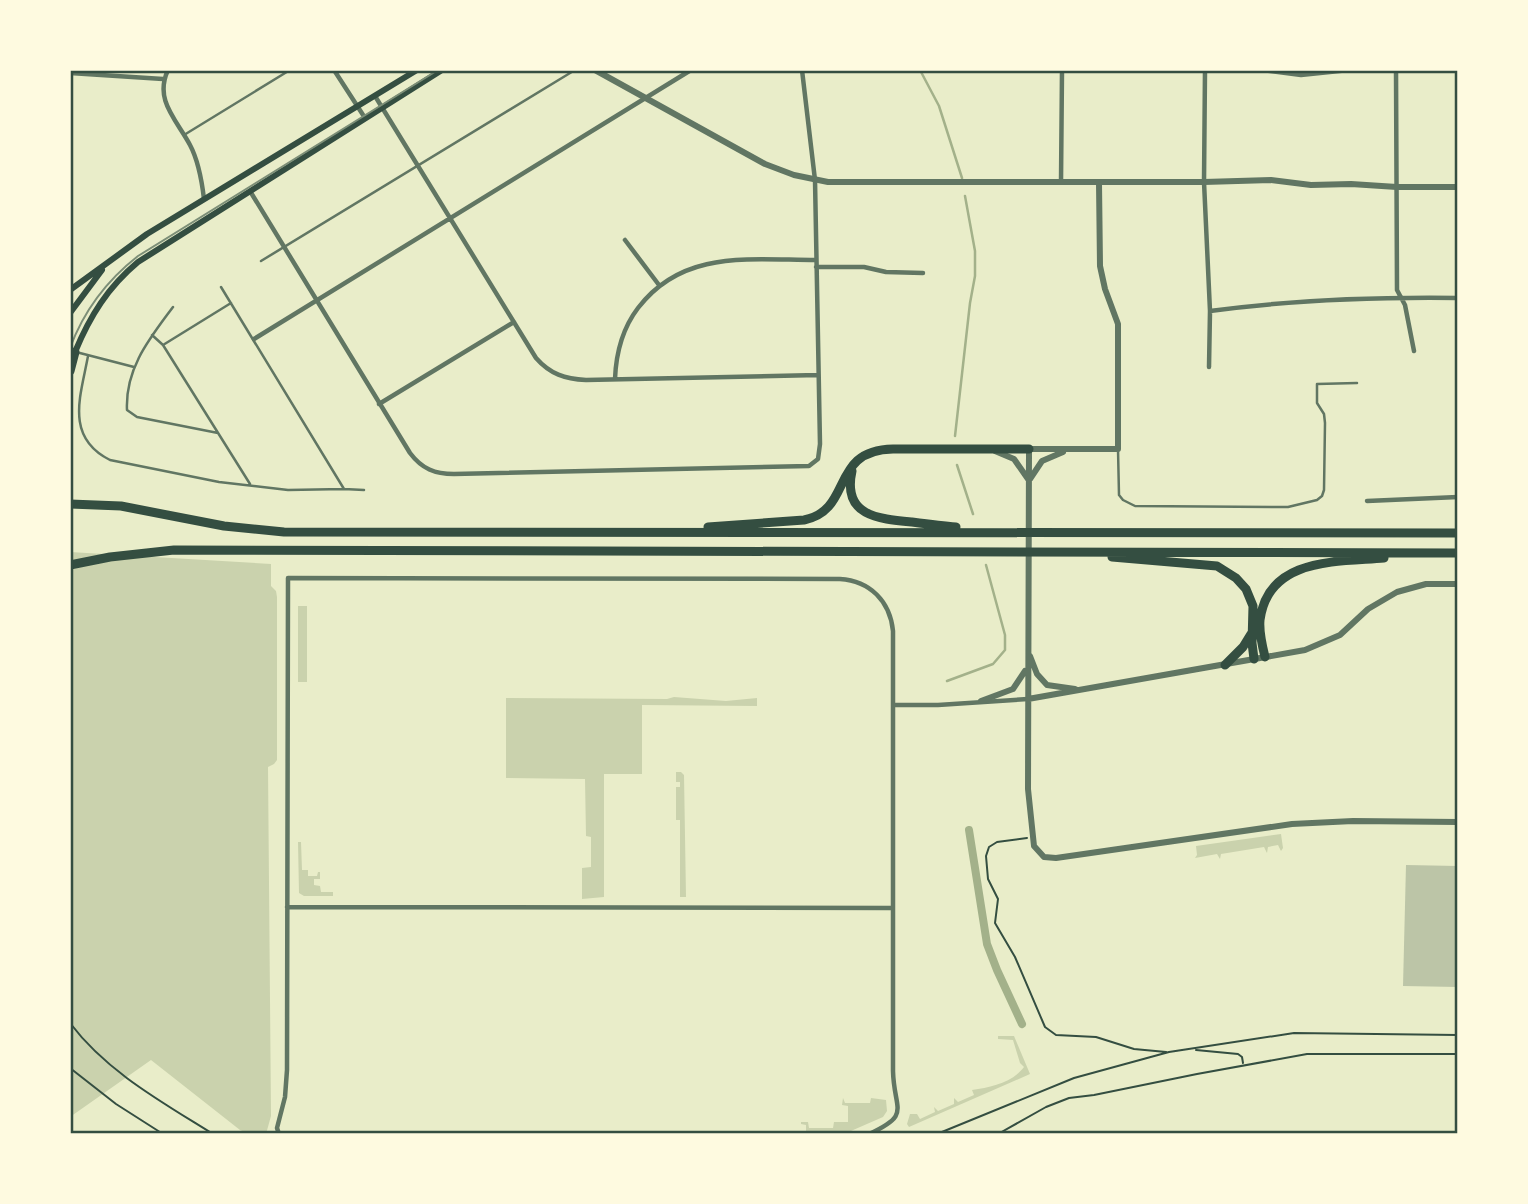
<svg xmlns="http://www.w3.org/2000/svg" width="1528" height="1204" viewBox="0 0 1528 1204" font-family="'Source Sans 3',sans-serif">
	<style>
		.green { fill: #cad2ad }
		.lines { fill: none; stroke-linecap: round; stroke-linejoin: round }
		.stream { stroke: #a3b18a; stroke-width: 2.5 }
		.canal { stroke: #a3b18a; stroke-width: 8 }
		.building { fill: #bcc5a7 }
		.path { stroke: #344e41; stroke-width: 2 }
		.service { stroke: #617663; stroke-width: 2.5 }
		.minor { stroke: #617663; stroke-width: 4.5 }
		.tertiary { stroke: #617663; stroke-width: 6 }
		.secondary { stroke: #344e41; stroke-width: 6 }
		.motorway { stroke: #344e41; stroke-width: 9 }
		.tram { stroke: #7c8e77; stroke-width: 2 }
		.neatline { fill: none; stroke: #344e41; stroke-width: 2.5 }
	</style>
	<rect width="100%" height="100%" fill="#e9edc9"/>
	<path class="green" d="M70 552 271 564V586L276 591 277 597V760L274 764 268 767 271 1116 266 1134H250L240 1130 151 1060 70 1117Z
		M298 606H307V682H298Z
		M674 697 726 701 757 698V706L642 705V774H604V897L582 899V868L591 867V837L586 836 585 779 506 778V698L667 699Z
		M676 772H681L684 775 686 897H680V820H676V787H680V782H676Z
		M1281 834 1283 848 1281 851 1278 845 1268 847 1267 853 1264 847 1221 854 1220 859 1217 854 1195 858 1197 855 1196 846Z
		M298 842H301L302 870H308V876H317L318 872H320V879H314V885L320 886 321 892H333V896H304L299 893Z
		M998 1036H1014L1030 1074 909 1127 907 1124 910 1114H917L920 1119 935 1112 934 1107 938 1111 954 1104V1098L958 1102 974 1095 972 1090C991 1087 1012 1083 1024 1067L1020 1063 1013 1040 998 1039Z
		M843 1098 845 1103H870L871 1098 886 1100 887 1111 883 1117 844 1134H806V1125L801 1124V1122H808L809 1128H833L834 1122H848V1106L842 1105Z"/>
	<g class="lines">
		<path class="stream" d="M920 70 939 106 962 178
			M955 436 970 303 975 276V251L965 196
			M957 465 973 514
			M947 681 993 664 1005 650V635L986 565"/>
		<path class="canal" d="M969 830 987 944 997 970 1022 1024"/>
	</g>
	<path class="building" d="M1406 865 1458 866V987L1403 986Z"/>
	<g class="lines">
		<path class="path" d="M1027 838 997 842 989 847 986 856 988 879 998 899 995 923 1015 957 1045 1027 1056 1035 1096 1037 1134 1049 1166 1052
			M70 1023C107 1072 162 1102 213 1134
			M1196 1050 1238 1054 1242 1057 1243 1063
			M70 1068 116 1104 163 1134
			M937 1134 1074 1078 1169 1052 1294 1033 1458 1035
			M998 1134 1046 1107 1069 1098 1094 1095 1197 1074 1307 1054H1458"/>
		<path class="service" d="M184 135 290 70
			M261 261 575 70
			M221 287 344 489 364 490
			M173 307C150 338 125 368 127 410L137 417 218 433
			M152 335 163 345 250 484
			M163 345 231 303
			M76 352 134 367
			M88 356C81 395 64 437 110 460L219 482 288 490 344 489
			M1118 449 1119 495 1123 500 1135 506 1288 507 1317 500 1322 496 1324 490 1325 423 1324 414 1317 403V384L1357 383"/>
		<path class="minor" d="M168 70C154 100 176 119 190 145 198 160 202 182 204 199
			M334 70 365 118
			M1205 70 1204 182 1210 311 1209 367
			M1262 70 1301 75 1349 70
			M1396 70 1397 290 1405 305 1414 351
			M70 73 163 79
			M375 96 536 358C550 374 565 379 586 380L818 375
			M1061 182 1062 70
			M250 191 410 453C422 469 435 474 454 474L809 466 818 459 820 444 815 180 802 70
			M625 240 659 285
			M816 267H864L886 272 923 273
			M1210 311C1291 300 1376 297 1458 298
			M254 339 691 70
			M615 379C616 353 622 329 638 308 683 249 750 260 816 260
			M379 404 514 322
			M1367 501 1458 497
			M893 705H938L1028 699
			M287 907 892 908
			M279 1134 277 1128 285 1097 287 1070 288 578 840 579C870 581 890 601 893 631V1071C894 1111 912 1114 869 1134"/>
		<path class="tertiary" d="M595 70 765 164 794 175 828 182H1204L1271 180 1311 185 1351 184 1397 187H1458
			M1099 183 1100 266 1105 289 1118 324V449H1029L1028 789 1034 846 1044 857 1056 858 1292 824 1353 821 1458 822
			M995 451 1014 459 1028 479
			M1030 479 1042 461 1063 452
			M1030 656 1037 674 1047 685 1075 689
			M1028 699 1305 650 1340 635 1368 609 1397 592 1426 584H1458
			M981 701 1013 689 1025 671"/>
		<path class="secondary" d="M70 290 147 234 417 70
			M70 313 102 270
			M70 350 75 352C90 316 108 287 138 262L442 70"/>
		<path class="motorway" d="M70 371 75 352
			M852 471C842 516 878 519 912 522 927 524 942 526 956 527
			M70 504 121 506 224 526 284 532 1458 533
			M708 527 804 520C854 510 829 450 893 449H1029
			M1112 557 1217 566 1236 578 1246 589 1253 606 1252 643 1254 659
			M70 565 110 557 174 550 1458 553
			M1265 657C1262 645 1259 631 1260 620 1268 557 1338 562 1384 558
			M1225 665 1243 647 1251 634"/>
		<path class="tram" d="M70 348C84 310 106 281 138 256L438 70"/>
	</g>
	<rect width="1528" height="1204" fill="none" stroke="#fefae0" stroke-width="144"/>
	<rect x="72" y="72" width="1384" height="1060" class="neatline"/>
</svg>
